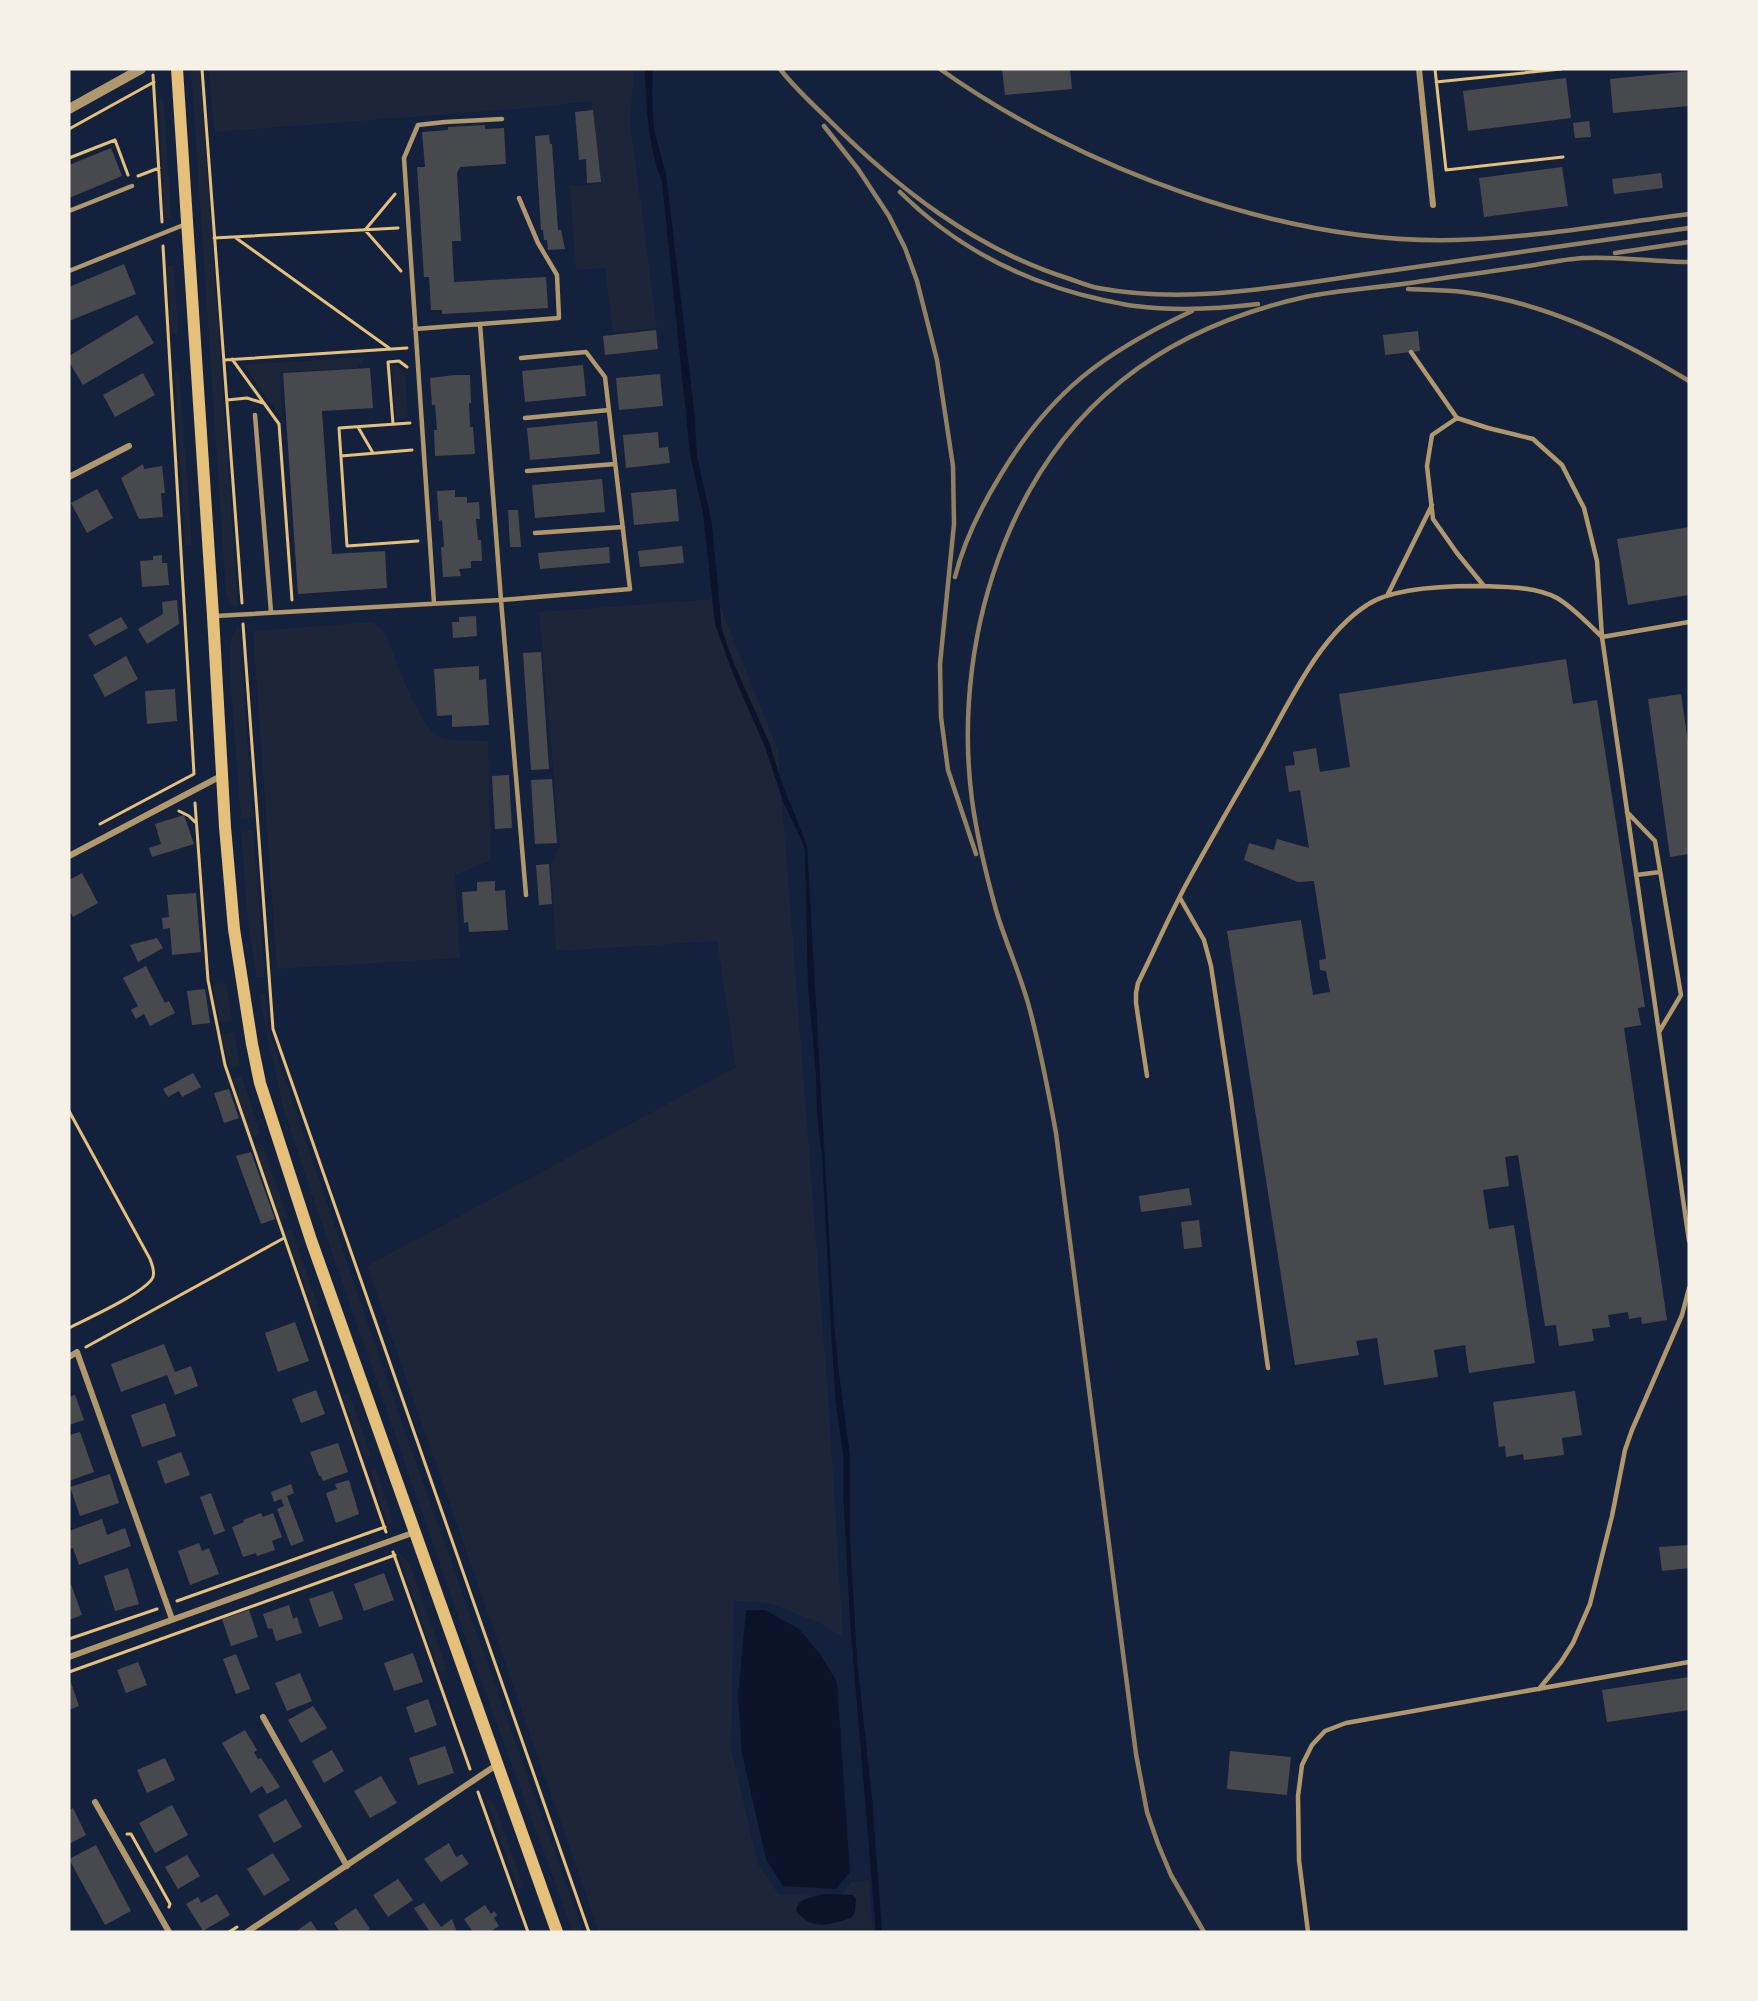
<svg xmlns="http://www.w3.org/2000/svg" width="1758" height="2001" viewBox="0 0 1758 2001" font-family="Overpass,sans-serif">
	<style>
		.green { fill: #1d2539 }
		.water { fill: #0b132b }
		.building { fill: #48494c }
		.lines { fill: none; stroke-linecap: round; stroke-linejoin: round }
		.path { stroke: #e5c07b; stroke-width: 3 }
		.service { stroke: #b1986c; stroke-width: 4.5 }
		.minor { stroke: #b1986c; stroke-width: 6 }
		.tertiary { stroke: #b1986c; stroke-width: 10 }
		.secondary { stroke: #e5c07b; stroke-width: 12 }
		.rail { stroke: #918062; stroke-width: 4.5 }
	</style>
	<rect width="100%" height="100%" fill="#14213d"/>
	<path class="green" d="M191 69H200L238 608 229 602 226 593Z
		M209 69H634L630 122 657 328 613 332 605 268 576 270 570 186 599 184 591 101 517 109 214 132Z
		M159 98 162 99 164 102 171 217 164 219Z
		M167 266H174L178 334H170Z
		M366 357 357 368 280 372 282 418 243 365Z
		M396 365 405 372 408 417 396 418 392 366Z
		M179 372 192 545 185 546 175 373Z
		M717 599 778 750 828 1395 843 1637 818 1622 769 1603 734 1601 731 1749 758 1864 779 1895 840 1896 851 1882 869 1880 873 1932H599L367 1266 736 1067 717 941 556 951 551 865 560 845 539 612Z
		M373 622 382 630 387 638C396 659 420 731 442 738 456 742 474 740 488 741L491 860 455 875 460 958 277 969 253 631Z
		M239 627 253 818 241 819 230 675V646L233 634Z
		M253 830 265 977H257L248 922 241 832Z
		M226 983 232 1020 220 1023 212 984Z
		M266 993 268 1030 398 1412 583 1932H573L462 1628 307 1180 283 1107 259 995Z
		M234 1031 240 1066 230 1069 221 1035Z
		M242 1077 260 1134 252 1137 232 1079Z
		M260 1144 263 1145 287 1217 280 1219 255 1147Z
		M291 1229 321 1314 316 1321 285 1231Z
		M349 1394 371 1456 365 1459 342 1396Z
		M376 1469 392 1517 389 1529 370 1471Z
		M397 1552 407 1560 412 1569 447 1670 440 1674Z
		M490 1799 494 1804 524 1887 518 1889 486 1800Z"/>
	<path class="water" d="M645 69H653L652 93 654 130 666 174 695 418 697 456 712 524 722 630 734 664 769 742 782 783 807 845 834 1322 838 1365 850 1456V1540L857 1660 872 1798 882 1932H876L851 1634 843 1490V1454L836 1404 832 1347 822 1155 817 1115 816 1075 808 986 805 851 802 841 783 801 765 747 733 674 715 624 703 513 690 454 662 182C648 146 646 108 645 69Z
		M746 1610H765L799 1629 820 1654 837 1682 850 1872 836 1889 783 1886 766 1859 742 1754 738 1696Z
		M825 1894 853 1895 856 1899 855 1912 851 1918C829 1925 813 1931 796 1911 798 1897 814 1897 825 1894Z"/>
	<path class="building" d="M1002 69H1070L1072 89 1005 95Z
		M1689 71V106L1613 113 1610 79Z
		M1566 78 1571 118 1468 131 1463 91Z
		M593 110 601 182 587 183 586 159 579 160 575 112Z
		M1589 121 1591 137 1575 138 1573 123Z
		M485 125V129L504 128 506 164 460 167 457 173 461 241H452L454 282 546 277 548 308 442 314V310H431L429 277H424L417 167H425L422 132 448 130V127Z
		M549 135 550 144H552L558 230H561L565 249 548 250 547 240H544L543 230H541L535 136Z
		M111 148 122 176 69 198V165Z
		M1562 167 1568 206 1484 217 1479 178Z
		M1661 173 1663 188 1614 194 1612 179Z
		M124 264 136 294 69 321V287Z
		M137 315 154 343 83 385 69 362V356Z
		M656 330 658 349 605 355 603 336Z
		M1418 331 1420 351 1385 355 1383 335Z
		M583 365 586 396 525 402 522 371Z
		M370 368 373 408 322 411 332 554 385 551 387 588 298 594 283 373Z
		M143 373 155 395 115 417 103 395Z
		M660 374 663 406 619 410 616 378Z
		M455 375H470L471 403H469L470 427H473L475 454 435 456 434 430H437L435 405H432L430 378Z
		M597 421 600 454 530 460 527 428Z
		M658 432 659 448 668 447 670 463 626 468 623 435Z
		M143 464 144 469 162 466 165 493H161L163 517 139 519 121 478Z
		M602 479 605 512 535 518 532 485Z
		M97 489 113 518 87 533 71 503Z
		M676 489 679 521 634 525 631 493Z
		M455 490V497H467V503L479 502 480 519H476L478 540H481L482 561H471V568L459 569 461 576 443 577 441 547H444L442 520 439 521 437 491Z
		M508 510H518L521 547H510Z
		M1689 527V595L1628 605 1617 539Z
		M682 546 684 563 640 567 638 551Z
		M609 547 610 563 540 569 538 553Z
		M162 555V563H167L169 585 142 587 140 561 153 560V556Z
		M177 600 179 624 147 644 138 629 163 614 162 602Z
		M476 616 477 636 453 638 452 622H459V617Z
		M121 617 128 628 95 646 88 635Z
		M541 652 549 769 531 770 523 653Z
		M126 656 138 679 105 697 93 675Z
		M1566 659 1573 704 1597 700 1645 1007 1638 1008 1641 1025 1624 1028 1667 1320 1642 1324 1641 1317 1629 1319 1628 1312 1608 1315 1610 1327 1592 1329 1594 1341 1559 1346 1556 1325 1545 1326 1518 1155 1505 1157 1509 1186 1483 1190 1489 1229 1514 1225 1535 1363 1469 1373 1465 1345 1434 1350 1438 1377 1384 1385 1377 1338 1356 1341 1359 1355 1295 1365 1227 931 1301 920 1313 995 1330 992 1326 971 1320 970 1319 960 1326 959 1314 881 1298 882 1244 860 1249 843 1274 850 1277 839 1309 848 1300 790 1289 792 1285 766 1295 765 1293 752 1316 748 1320 772 1350 767 1339 694Z
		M479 666V680L486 679 489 725 452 727V715L437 716 434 669Z
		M175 689 177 721 147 724 145 691Z
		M1681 694 1689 749V854L1670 857 1648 699Z
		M509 775 512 828 495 829 492 776Z
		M552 779 557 843 535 844 531 780Z
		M184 815 194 844 152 857 149 848 161 844 155 824Z
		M549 864 552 904 539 905 536 865Z
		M82 873 98 903 73 917 69 910V880Z
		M495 881V891L505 890 508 930 469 932 468 922 464 923 462 892 477 891V882Z
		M196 893 201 952 172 955 170 928 163 929 162 918 169 917 167 895Z
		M157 938 163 948 138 962 130 945Z
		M146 966 165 1003 169 1001 175 1013 150 1026 144 1014 136 1019 131 1010 138 1006 123 978Z
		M205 989 210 1023 192 1025 187 991Z
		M193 1073 201 1087 182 1097 179 1091 168 1097 163 1089Z
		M229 1089 239 1118 224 1123 214 1093Z
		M251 1152 275 1219 261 1224 236 1156Z
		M1189 1188 1192 1205 1141 1212 1139 1196Z
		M1199 1220 1202 1247 1184 1249 1181 1222Z
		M295 1322 309 1361 278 1372 265 1333Z
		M164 1344 175 1372 191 1366 198 1386 175 1395 167 1375 121 1392 111 1364Z
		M316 1390 325 1414 301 1423 292 1399Z
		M1575 1391 1582 1435 1562 1438 1564 1455 1524 1460 1523 1454 1506 1457 1505 1446 1499 1447 1493 1402Z
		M75 1395 84 1420 69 1425V1397Z
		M165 1403 176 1436 142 1447 131 1415Z
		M80 1432 94 1472 69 1481V1435Z
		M338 1443 348 1472 323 1481 321 1476H319L310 1452Z
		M181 1452 190 1475 165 1484 157 1461Z
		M110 1474 119 1503 80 1516 70 1487Z
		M349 1480 359 1514 336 1523 326 1493 337 1489 335 1484Z
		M291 1484 294 1493 287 1496 304 1541 291 1546 277 1509 284 1506 281 1499 274 1502 271 1492Z
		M211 1493 225 1531 214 1535 200 1497Z
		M261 1513 263 1517 273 1513 282 1537 272 1541 275 1550 257 1556 256 1553 243 1557 232 1527 244 1522 243 1520Z
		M102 1519 107 1535 125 1528 131 1546 79 1565 73 1548 69 1549V1531Z
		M199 1543 202 1551 209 1548 219 1574 190 1585 178 1551Z
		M1689 1545V1568L1662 1571 1659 1547Z
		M128 1568 139 1604 115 1611 104 1576Z
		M384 1573 394 1600 364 1611 354 1584Z
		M69 1584H71L82 1615 69 1620Z
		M333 1591 343 1619 319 1627 309 1599Z
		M289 1605 293 1619 297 1617 302 1633 276 1641 272 1628 268 1629 263 1614Z
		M249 1610 258 1637 231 1646 222 1619Z
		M413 1653 423 1682 394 1691 384 1663Z
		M236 1654 250 1689 236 1694 223 1659Z
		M138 1662 147 1685 126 1693 117 1670Z
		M300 1673 312 1701 287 1711 275 1683Z
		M69 1677 79 1706 69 1710Z
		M1689 1677V1710L1607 1722 1602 1690Z
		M428 1699 437 1725 415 1733 406 1707Z
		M313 1706 327 1728 301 1743 288 1720Z
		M245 1730 257 1750 254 1752 258 1759 261 1758 280 1787 267 1794 262 1786 251 1793 222 1743Z
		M445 1746 454 1773 418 1785 409 1758Z
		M332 1750 344 1771 324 1783 312 1761Z
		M1230 1751 1291 1757 1287 1795 1227 1789Z
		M165 1758 175 1780 147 1793 137 1770Z
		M381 1776 397 1803 370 1818 354 1791Z
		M286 1799 302 1827 274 1843 258 1815Z
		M172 1805 188 1835 155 1853 139 1823Z
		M73 1808 86 1835 69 1844V1810Z
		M449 1843 456 1857 462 1854 469 1864 441 1882 424 1859Z
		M96 1845 131 1911 105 1925 69 1859Z
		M273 1853 290 1880 264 1896 247 1869Z
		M187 1855 200 1876 178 1889 165 1867Z
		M398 1879 413 1900 388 1917 373 1895Z
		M217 1894 230 1915 203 1931 186 1904 198 1897 201 1903Z
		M424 1903 441 1927 452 1919 457 1932H430L414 1908Z
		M485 1905 491 1914 494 1911 497 1915 494 1918 499 1926 490 1932H473L464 1919Z
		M356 1908 370 1929 366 1932H340L334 1923Z
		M311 1921 318 1932H295Z"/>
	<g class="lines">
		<path class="path" d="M202 69 242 603
			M1435 69 1446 170 1563 157
			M153 75 162 222
			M1436 82 1561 69
			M69 129 154 82
			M69 158 115 140 128 175
			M138 176 159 168
			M395 194 365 230 401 271
			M214 238 398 228
			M236 238 389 348
			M232 359 279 424 292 600
			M224 360 407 348
			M227 400 247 398 263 403
			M410 423 339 428 347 546 418 541
			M393 424 388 362 399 361 407 367
			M358 427 373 453
			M341 456 412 450
			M243 624 273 1029 589 1932
			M195 803 208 980 225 1065 386 1532
			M179 811 189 816 195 822
			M100 824 194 774 163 246
			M69 1111 150 1259C152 1265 155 1270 153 1277 147 1292 86 1319 69 1328
			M86 1347 284 1238
			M393 1552 470 1769
			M177 1601 385 1527
			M69 1639 157 1609
			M69 1672 395 1555
			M478 1792 528 1932
			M127 1834H131L170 1904 169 1907
			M229 1932 237 1927"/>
		<path class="service" d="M69 211 132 186
			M69 271 186 224
			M480 324 501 600 526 895
			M415 329 559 318 557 275 538 243 519 198
			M1411 352 1457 418
			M255 415 271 612
			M525 418 609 410
			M527 471 615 464
			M535 533 623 527
			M1484 586 1457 553 1433 519 1427 466 1432 435 1457 418 1488 428 1533 439 1562 465 1584 508 1597 561 1602 637
			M1387 596 1432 505
			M434 603 404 158 418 125 445 122 502 119
			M215 616 501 600 630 589 605 377 586 352 521 358
			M1689 622 1602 637 1689 1241
			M1627 812 1655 841 1681 995 1659 1032
			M1636 875 1660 872
			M1180 898 1204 940 1211 966 1231 1098 1268 1368
			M1147 1076 1136 1003V993L1138 983C1155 949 1170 914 1188 881 1212 837 1237 794 1262 751 1289 703 1319 636 1367 605 1392 588 1446 586 1477 586 1502 587 1534 586 1557 598 1574 608 1587 623 1602 637
			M1539 1689 1561 1662 1573 1643 1590 1604 1612 1516 1625 1450 1632 1430 1682 1315 1689 1288
			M1308 1932 1299 1860 1298 1796 1302 1765 1312 1745 1325 1731 1346 1723 1689 1662"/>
		<path class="minor" d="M1419 69 1433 205
			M69 477 129 446
			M69 856 221 776
			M69 1357 77 1352 172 1619
			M69 1657 415 1532
			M263 1717 347 1866
			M95 1802 169 1932
			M247 1932 498 1764"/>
		<path class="tertiary" d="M69 109 141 69"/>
		<path class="secondary" d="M177 69 213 616 225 827 234 929 252 1044 260 1083 311 1240 557 1932"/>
		<path class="rail" d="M780 69C794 87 811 103 828 119 896 187 976 250 1070 279 1079 282 1088 286 1098 288 1189 305 1283 286 1374 273 1479 258 1584 243 1689 228
			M940 69C1079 168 1282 244 1454 240 1533 238 1611 224 1689 214
			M824 126 858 169 889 216 905 248 917 281 937 360 953 466 954 524 940 664 941 717 948 770 976 854
			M900 192C956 248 1026 283 1103 300 1114 302 1124 305 1135 306 1175 311 1218 309 1258 304
			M1615 253 1689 242
			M1408 289C1426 290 1445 290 1463 292 1544 302 1620 339 1689 381
			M955 577C964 541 981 507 1000 476 1051 391 1103 353 1192 311
			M1204 1932 1171 1875 1158 1844 1147 1812 1136 1754 1056 1133C1048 1089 1040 1046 1028 1003 1019 971 1005 941 996 910 986 874 977 837 972 800 961 715 972 624 1004 544 1059 406 1162 329 1305 297 1339 290 1375 288 1410 283 1449 277 1489 272 1528 266 1546 263 1565 259 1584 258 1618 256 1654 262 1689 262"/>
	</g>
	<rect width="1758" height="2001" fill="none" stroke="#f6f1e7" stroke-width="141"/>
</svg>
